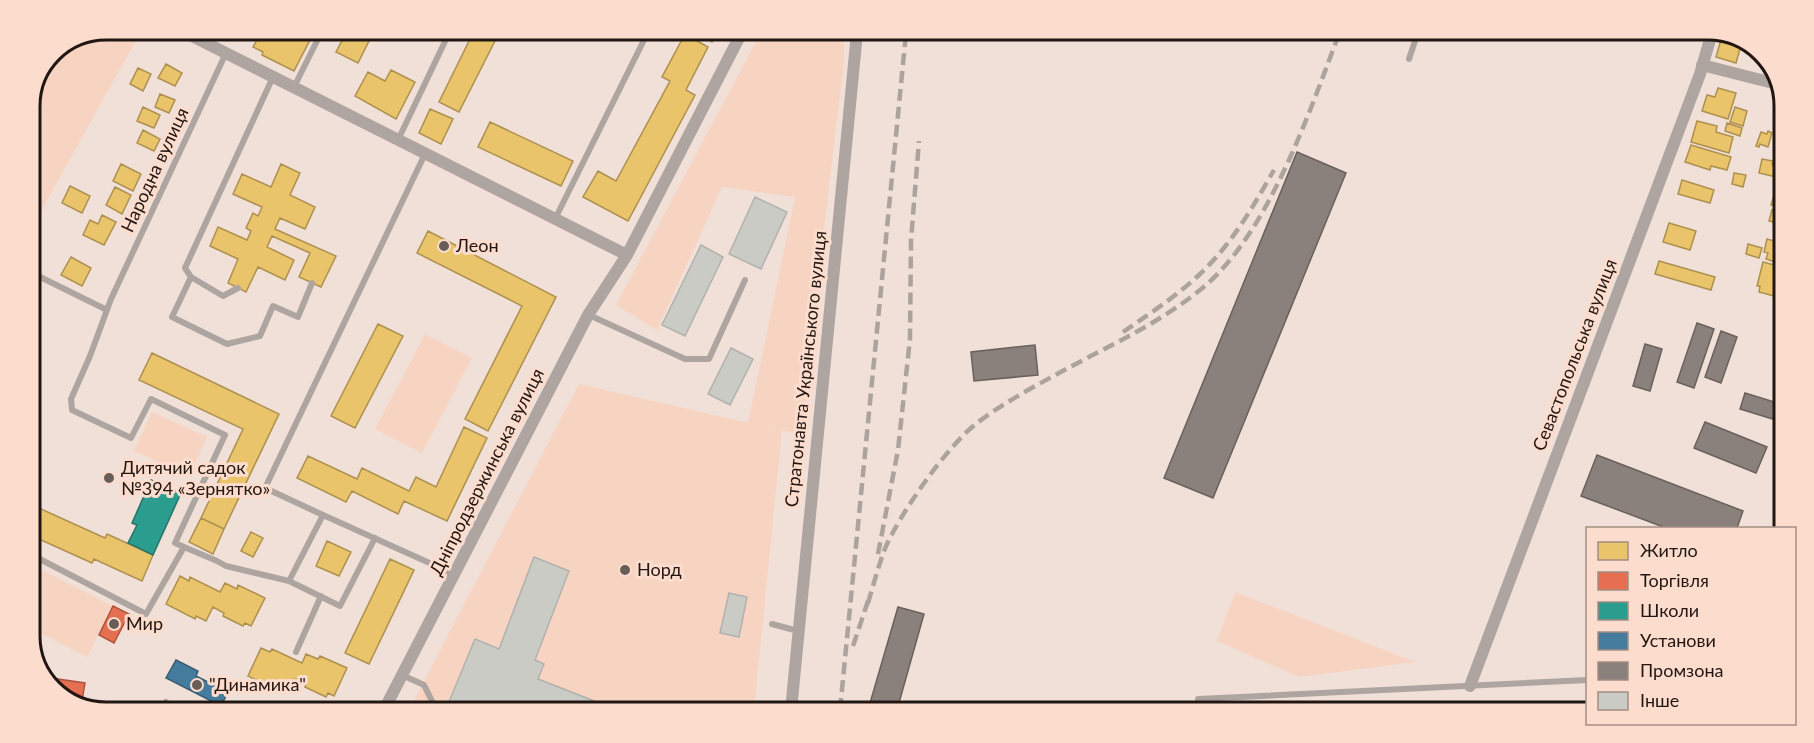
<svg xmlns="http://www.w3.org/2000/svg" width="1814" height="743" viewBox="0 0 1814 743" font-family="Lato,sans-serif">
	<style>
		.green { fill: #f7d4c2 }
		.homes { fill: #e9c46a; stroke: #ad904f; stroke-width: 1.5 }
		.shops { fill: #e76f51; stroke: #ac543e; stroke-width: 1.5 }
		.schools { fill: #2a9d8f; stroke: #277469; stroke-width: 1.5 }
		.public { fill: #457b9d; stroke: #3a5d73; stroke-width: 1.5 }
		.industry { fill: #8a817c; stroke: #6a615c; stroke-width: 1.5 }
		.building { fill: #cbcbc6; stroke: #b1b1ad; stroke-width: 1.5 }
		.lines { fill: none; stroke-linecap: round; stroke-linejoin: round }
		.lane { stroke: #aea5a1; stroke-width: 6 }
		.street { stroke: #aea5a1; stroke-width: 12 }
		.rail { stroke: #aca39d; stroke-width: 4.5; stroke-dasharray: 12 6; stroke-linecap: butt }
		.poi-dot { fill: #695d57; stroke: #fbdccd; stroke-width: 2 }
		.labels { text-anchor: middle; stroke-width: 6; stroke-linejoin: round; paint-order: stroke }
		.street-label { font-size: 18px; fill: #211611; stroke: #fbdccd }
		.poi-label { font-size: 18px; fill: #211611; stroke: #fbdccd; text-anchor: start }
		.rim { fill: none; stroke: #211611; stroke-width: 3 }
	</style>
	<rect width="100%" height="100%" fill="#f0e0d8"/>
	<path class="green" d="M107 30H126L138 37 40 213 30 217V102L53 52Z
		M761 32 844 33V60L816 297 803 434 768 428 782 431 754 710 410 708 579 384 748 423 795 197 722 187 657 330 616 305Z
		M425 334 472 358 422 453 375 429Z
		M152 412 207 437 189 476 134 451Z
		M30 564 113 606 87 657 30 628Z
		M1235 592 1415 662 1299 677 1217 641Z"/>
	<path class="homes" d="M262 31H275L284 35 286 31H306L313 34 294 71 262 55 263 52 253 47Z
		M347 31H374L358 63 336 52Z
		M474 31H500L459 112 439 102Z
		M694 32H717L712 42Z
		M685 34 708 47 686 90 695 95 628 221 583 197 598 171 616 181 670 81 662 77Z
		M1722 36 1738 37 1746 43 1745 47 1741 45 1736 63 1716 57Z
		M166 64 182 73 175 86 158 78Z
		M138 68 151 74 143 91 130 84Z
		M391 70 415 82 396 119 355 96 368 72 385 81Z
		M1718 88 1736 93 1728 119 1702 111 1707 95 1715 97Z
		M160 94 175 100 169 113 155 107Z
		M143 107 160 115 154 128 137 121Z
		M1735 107 1747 111 1743 126 1730 122Z
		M430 109 453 119 441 144 419 133Z
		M1697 121 1717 126 1716 132 1733 137 1729 153 1691 142Z
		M490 122 573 161 561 186 478 147Z
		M1727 123 1742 128 1740 136 1725 131Z
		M143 130 160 139 154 151 137 143Z
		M1768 131 1772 133 1768 147 1760 144 1759 147 1756 146 1761 132 1767 134Z
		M1691 145 1731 157 1727 170 1711 166 1710 170 1685 162Z
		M1780 147 1783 148V160L1776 158Z
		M1762 159 1773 161 1772 165 1783 167 1780 178 1759 173Z
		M121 164 141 174 133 191 113 181Z
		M281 164 300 173 290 195 315 207 305 229 280 218 275 229 336 256 321 287 299 277 310 253 272 236 267 247 294 260 285 280 258 267 246 292 228 283 238 259 210 246 218 227 247 240 251 231 246 228 253 213 258 216 262 207 233 194 242 174 271 187Z
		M1734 173 1746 175 1743 187 1732 184Z
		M1682 180 1714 190 1710 203 1678 194Z
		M70 186 90 196 82 213 62 203Z
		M115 187 131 195 122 214 106 205Z
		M1776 189 1783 191V208L1771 205Z
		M1772 210 1783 213 1782 235 1774 233 1777 223 1769 221Z
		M102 215 116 222 104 245 83 235 90 220 98 224Z
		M1669 223 1696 231 1690 250 1663 242Z
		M428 231 556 297 488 431 465 419 522 306 417 253Z
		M1767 239 1782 243V264L1766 259 1768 253 1764 252Z
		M1748 244 1762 248 1759 258 1746 254Z
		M71 257 91 268 82 286 61 275Z
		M1659 261 1715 277 1711 290 1655 274Z
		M1763 262 1782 267 1774 296 1759 292 1760 286H1757Z
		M378 324 403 336 355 428 331 416Z
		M152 353 279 414 224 529 201 518 243 429 139 380Z
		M464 427 487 438 447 521 404 501 398 514 352 491 346 502 297 478 308 456 357 479 362 468 409 491 416 477 436 487Z
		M30 504 105 538 107 534 153 555 142 581 94 559 92 563 30 535Z
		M201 518 224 529 213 554 189 542Z
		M251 532 263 538 253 557 241 551Z
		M327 541 351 552 339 576 316 566Z
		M390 559 414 570 369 664 345 653Z
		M180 576 189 581 190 577 220 592 225 583 237 589 238 585 265 598 251 626 245 623 243 626 223 616 224 613 213 607 206 621 196 616 195 619 166 604Z
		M261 648 270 652 272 649 302 663 306 654 318 659 320 656 347 668 334 696 328 693 326 697 305 687 306 684 295 679 289 693 279 688 278 691 248 676Z"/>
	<path class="shops" d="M113 606 129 614 114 643 99 635Z
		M44 677 85 683 81 707H78L46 683Z"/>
	<path class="schools" d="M151 480 181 493 153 555 128 543 137 525 132 523Z"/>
	<path class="public" d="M176 660 198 671 196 676 228 692 221 706 166 678Z"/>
	<path class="industry" d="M1297 152 1346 173 1213 498 1164 478Z
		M1697 323 1714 329 1694 388 1677 382Z
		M1721 331 1737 337 1721 383 1705 377Z
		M1645 344 1662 349 1650 391 1633 386Z
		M1035 345 1038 375 974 381 971 352Z
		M1745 393 1781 404 1779 421 1740 409Z
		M1705 422 1767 447 1756 473 1694 448Z
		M1597 455 1743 511 1737 528H1666L1581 496Z
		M898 607 924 614 897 710H868Z"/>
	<path class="building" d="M755 197 787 212 761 269 729 254Z
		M701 245 723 257 685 336 662 325Z
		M731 348 753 359 730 405 708 394Z
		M534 557 569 571 535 660 544 664 538 679 602 704 600 709H446L475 639 499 649Z
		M729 593 747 597 739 637 720 633Z"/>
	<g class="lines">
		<path class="lane" d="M1409 59 1417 35
			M294 87 322 31
			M398 140 450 31
			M555 219 648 32
			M30 272 107 310
			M191 277 172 317 227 344 260 336 273 306 298 317 312 283
			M238 288 223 296 191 277 185 268 273 77
			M589 315 685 359H709L745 280
			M323 515 265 488 425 154
			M184 547 175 543 225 435 151 399 131 438 72 410 71 399 90 356 111 299 226 53
			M30 554 146 614 184 547 217 561 226 566 289 581 323 515 454 574
			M289 581 340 606 375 538
			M772 624 798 631
			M296 652 321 596
			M402 675 424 685 436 709
			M1198 699 1588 680
			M162 708 166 702"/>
		<path class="street" d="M180 30 627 255
			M1702 65 1777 84
			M1470 686 1700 74 1711 36
			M385 708 588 315 627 255 742 32
			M791 710 857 33"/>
		<path class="rail" d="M1123 332C1149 314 1177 296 1200 274 1231 245 1253 207 1274 170
			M878 554 898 450 910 339 911 240 919 141
			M868 603C873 586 878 568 884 551 898 516 947 446 977 423 1006 401 1039 384 1070 367 1117 342 1165 320 1206 285 1270 229 1309 113 1339 34
			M853 646 870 595
			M840 710 906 33"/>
	</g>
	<g class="poi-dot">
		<circle cx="444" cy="246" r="6"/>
		<circle cx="109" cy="478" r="6"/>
		<circle cx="625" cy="570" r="6"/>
		<circle cx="114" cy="624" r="6"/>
		<circle cx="197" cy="685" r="6"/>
	</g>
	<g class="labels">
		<g class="street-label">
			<text transform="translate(155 170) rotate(-65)" y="6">Народна вулиця</text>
			<text transform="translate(1575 355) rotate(-69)" y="6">Севастопольська вулиця</text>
			<text transform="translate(806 369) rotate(-84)" y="6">Стратонавта Українського вулиця</text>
			<text transform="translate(487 472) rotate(-63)" y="6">Дніпродзержинська вулиця</text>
		</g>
		<g class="poi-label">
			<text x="456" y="252">Леон</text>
			<text x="121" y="474">Дитячий садок<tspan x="121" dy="21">№394 «Зернятко»</tspan></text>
			<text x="637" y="576">Норд</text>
			<text x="126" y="630">Мир</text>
			<text x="209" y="691">"Динамика"</text>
		</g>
	</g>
	<path d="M0 0H1814V743H0ZM106 40H1708A66 66 0 0 1 1774 106V636A66 66 0 0 1 1708 702H106A66 66 0 0 1 40 636V106A66 66 0 0 1 106 40Z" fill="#fbdccd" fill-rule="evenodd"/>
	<path class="rim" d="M106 40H1708A66 66 0 0 1 1774 106V636A66 66 0 0 1 1708 702H106A66 66 0 0 1 40 636V106A66 66 0 0 1 106 40Z"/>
	<rect x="1586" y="527" width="210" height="198" fill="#fbdccd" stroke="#a48d82" stroke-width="1.5"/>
	<rect x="1598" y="542" width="30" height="18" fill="#e9c46a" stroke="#a48d82" stroke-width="1.5"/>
	<text x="1640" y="557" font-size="18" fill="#211611">Житло</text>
	<rect x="1598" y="572" width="30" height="18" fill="#e76f51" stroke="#a48d82" stroke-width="1.5"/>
	<text x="1640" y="587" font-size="18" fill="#211611">Торгівля</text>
	<rect x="1598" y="602" width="30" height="18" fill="#2a9d8f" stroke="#a48d82" stroke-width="1.5"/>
	<text x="1640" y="617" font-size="18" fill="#211611">Школи</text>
	<rect x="1598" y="632" width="30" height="18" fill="#457b9d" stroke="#a48d82" stroke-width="1.5"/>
	<text x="1640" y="647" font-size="18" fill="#211611">Установи</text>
	<rect x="1598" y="662" width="30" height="18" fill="#8a817c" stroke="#a48d82" stroke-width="1.5"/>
	<text x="1640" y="677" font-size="18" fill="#211611">Промзона</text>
	<rect x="1598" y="692" width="30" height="18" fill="#cbcbc6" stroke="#a48d82" stroke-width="1.5"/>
	<text x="1640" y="707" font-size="18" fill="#211611">Інше</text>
</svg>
